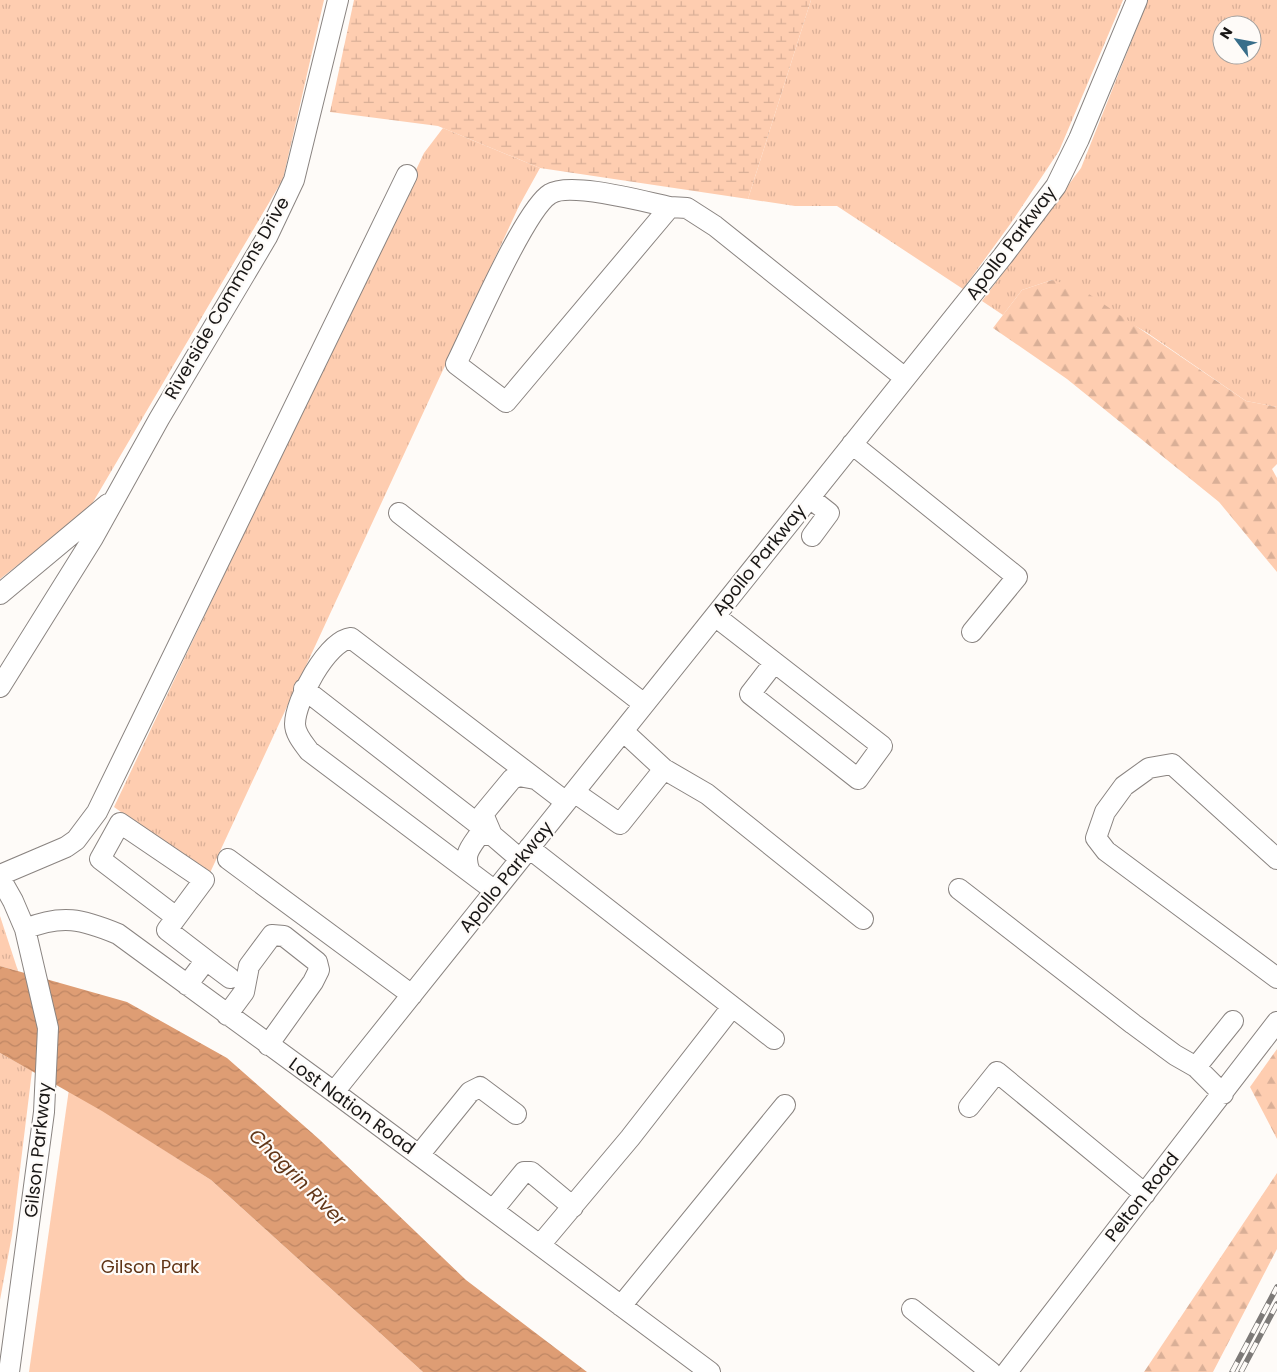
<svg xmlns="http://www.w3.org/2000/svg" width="1277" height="1372" viewBox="0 0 1277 1372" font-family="Poppins,sans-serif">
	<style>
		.grass { fill: url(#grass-tufts); fill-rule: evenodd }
		.forest { fill: url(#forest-firs) }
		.wetland { fill: url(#wetland-marsh) }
		.park { fill: #fecdb0 }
		.water { fill: url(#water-waves) }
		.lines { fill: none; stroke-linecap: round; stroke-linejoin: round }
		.minor-casing { stroke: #8a8481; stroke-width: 22 }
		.minor { stroke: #fff; stroke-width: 20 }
		.rail-casing { stroke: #7d7a78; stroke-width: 5.5 }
		.rail { stroke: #fefbf8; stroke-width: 4; stroke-dasharray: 11; stroke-linecap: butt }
		.labels { text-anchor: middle; stroke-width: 4.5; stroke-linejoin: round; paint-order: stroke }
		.street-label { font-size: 18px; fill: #191716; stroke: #fefbf8 }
		.park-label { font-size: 18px; fill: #5f3416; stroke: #fefbf8 }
		.water-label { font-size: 19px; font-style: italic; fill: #613618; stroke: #fefbf8 }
	</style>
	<defs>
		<pattern id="grass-tufts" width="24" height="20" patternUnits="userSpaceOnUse" patternTransform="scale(1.25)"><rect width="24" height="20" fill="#fecdb0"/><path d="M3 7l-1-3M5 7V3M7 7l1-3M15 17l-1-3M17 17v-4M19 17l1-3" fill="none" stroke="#d9af97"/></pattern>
		<pattern id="forest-firs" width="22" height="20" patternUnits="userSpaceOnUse" patternTransform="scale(1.25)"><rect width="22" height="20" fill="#fecdb0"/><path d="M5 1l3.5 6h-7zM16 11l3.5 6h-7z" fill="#d9af97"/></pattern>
		<pattern id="wetland-marsh" width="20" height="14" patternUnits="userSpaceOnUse" patternTransform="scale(1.25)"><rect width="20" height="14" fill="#fecdb0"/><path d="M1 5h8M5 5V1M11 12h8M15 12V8" fill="none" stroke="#d9af97"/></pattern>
		<pattern id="water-waves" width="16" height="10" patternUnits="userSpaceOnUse" patternTransform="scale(1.25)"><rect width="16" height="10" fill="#de9d74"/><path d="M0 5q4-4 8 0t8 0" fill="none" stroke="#be8664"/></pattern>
	</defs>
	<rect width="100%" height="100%" fill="#fefbf8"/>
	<path class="grass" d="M0 0H324L283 179 89 509 0 579Z
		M811 0H1123L1059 151 1011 223 963 289 837 206H795L748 199Z
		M1148 0H1277V407L1246 401 1146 332 1052 280 1022 290 1003 315 982 301 1081 168ZM1222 25H1252V55H1222Z
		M443 128 540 168 519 206 209 875 114 807 424 153Z
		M0 916 18 971 0 966Z
		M0 1053 32 1071 12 1235 0 1300Z"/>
	<path class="forest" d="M1052 280 1080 288 1246 401 1277 407V464L1272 469 1277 478V572L1219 502 1067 379 993 328 1022 290Z
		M1277 1049V1139L1250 1087Z
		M1277 1173V1249L1213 1372H1144Z"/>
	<path class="wetland" d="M354 0H811L748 199 540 168 438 126 330 112Z"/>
	<path class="park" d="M69 1089 211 1180 423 1372H29Z"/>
	<path class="water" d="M0 966 127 1002 227 1058 320 1140 466 1280 587 1372H423L211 1180 102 1111 0 1053Z"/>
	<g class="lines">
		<g class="minor-casing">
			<path id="minor" d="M670 207C645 202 570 181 550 194 525 209 472 332 456 364L506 402 670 207 687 208 715 226 905 378
				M852 444 1017 577 972 632
				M810 498 829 513 812 536
				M399 513 644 704
				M0 594 108 504
				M715 616 882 746 858 779 750 694 774 663
				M0 687 93 538 159 419 267 237 294 180 338 0
				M304 689 492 835
				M664 769 707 794 863 919
				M574 792 620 824 664 769 623 731
				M492 835 483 814 512 779 519 776 535 779
				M529 848 774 1039
				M228 859 412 995
				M1277 859 1172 764 1149 768 1124 786 1105 812 1096 838 1106 851 1277 978
				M470 872C463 855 469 849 479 835H492L520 859
				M0 875 66 847 76 840 97 812 407 175
				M0 878 13 901 25 929 48 1028 44 1112 9 1372
				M959 889 1133 1024 1175 1055 1196 1067
				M495 891 309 751C304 744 295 734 295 724 295 701 327 641 351 638L566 802
				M176 917 100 859 120 823 204 880 167 930 206 960 187 985
				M25 929C62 914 82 919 118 934L334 1092 710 1372
				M206 960 230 978
				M227 1015 244 992 249 966 272 935 284 936 317 962 319 970 313 982 268 1045
				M334 1092 1003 256 1056 186 1079 139 1137 0
				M1223 1094 1196 1067 1233 1021
				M969 1107 997 1072 1145 1194
				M419 1155 470 1092 480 1087 516 1114
				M493 1210 524 1172H531L573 1207
				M540 1245 630 1138 732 1007
				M621 1306 785 1105
				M912 1309 991 1372
				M1007 1372 1277 1022"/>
		</g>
		<use href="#minor" class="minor"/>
		<g class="rail-casing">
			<path id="rail" d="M1232 1372 1277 1287
				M1241 1372 1277 1304"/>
		</g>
		<use href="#rail" class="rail"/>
	</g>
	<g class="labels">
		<g class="street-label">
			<text transform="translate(1011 243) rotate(-53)" y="6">Apollo Parkway</text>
			<text transform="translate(227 298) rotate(-60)" y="6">Riverside Commons Drive</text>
			<text transform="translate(759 560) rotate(-51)" y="6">Apollo Parkway</text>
			<text transform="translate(506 877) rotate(-51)" y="6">Apollo Parkway</text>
			<text transform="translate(352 1106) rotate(36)" y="6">Lost Nation Road</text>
			<text transform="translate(38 1150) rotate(-84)" y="6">Gilson Parkway</text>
			<text transform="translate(1142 1197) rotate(-52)" y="6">Pelton Road</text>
		</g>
		<g class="park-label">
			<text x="150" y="1273">Gilson Park</text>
		</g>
		<g class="water-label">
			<text transform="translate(298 1177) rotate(45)" y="7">Chagrin River</text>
		</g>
	</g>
	<g transform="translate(1237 40) rotate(302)"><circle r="24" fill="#fefbf8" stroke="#a2a09e"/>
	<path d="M0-4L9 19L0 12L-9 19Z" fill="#386e8a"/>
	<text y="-8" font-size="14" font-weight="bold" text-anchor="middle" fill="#191716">N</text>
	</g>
</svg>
